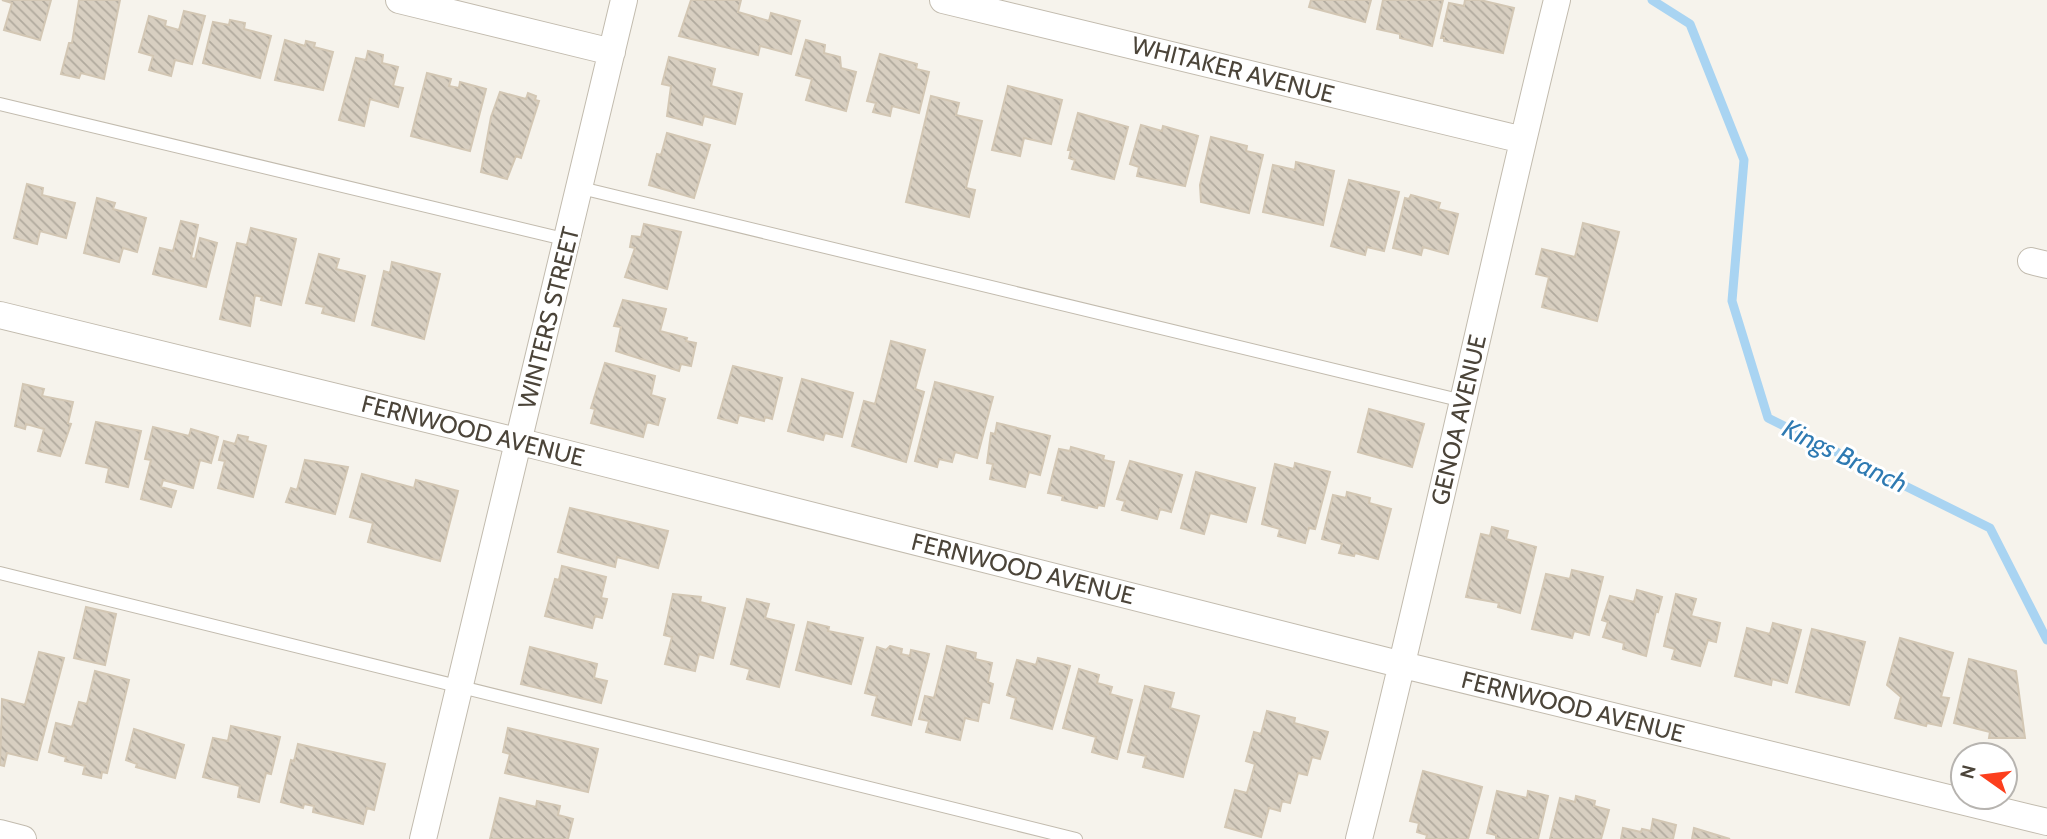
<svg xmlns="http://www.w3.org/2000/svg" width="2047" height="839" viewBox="0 0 2047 839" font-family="Cabin,sans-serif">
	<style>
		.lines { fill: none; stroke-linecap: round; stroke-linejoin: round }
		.stream { stroke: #a9d4f2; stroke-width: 9 }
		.building { fill: url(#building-back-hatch); stroke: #d3c7b4; stroke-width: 2 }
		.service-casing { stroke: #c2bbae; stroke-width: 14 }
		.minor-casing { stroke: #c2bbae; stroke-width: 28 }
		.service { stroke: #fff; stroke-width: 12 }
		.minor { stroke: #fff; stroke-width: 26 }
		.labels { text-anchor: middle; stroke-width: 6; stroke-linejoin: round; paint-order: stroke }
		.street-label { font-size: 24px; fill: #4b4439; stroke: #fff }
		.water-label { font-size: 26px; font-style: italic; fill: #2e7ab2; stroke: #fff }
	</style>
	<defs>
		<pattern id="building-back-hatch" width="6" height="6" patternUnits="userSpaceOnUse" patternTransform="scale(1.75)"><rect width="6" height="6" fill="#d8cfc1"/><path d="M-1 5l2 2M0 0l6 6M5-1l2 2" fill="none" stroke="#b1aa9e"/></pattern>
	</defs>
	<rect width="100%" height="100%" fill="#f6f3ec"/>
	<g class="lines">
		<path class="stream" d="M1652 0 1690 24 1744 160 1732 301 1768 418 1990 528 2047 640"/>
	</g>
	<path class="building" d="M2 0H51L40 40 4 30 12 3Z
		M79 0H120L104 79 81 73 79 78 61 74 69 43H72Z
		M691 0H741L738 12 769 21 771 13 800 21 791 54 760 46 758 55 679 36Z
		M1311 0H1371L1365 22 1309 7Z
		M1383 0H1443L1432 46 1400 38V34L1377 29Z
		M1465 0H1480L1514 8 1503 53 1444 41V38H1441L1449 3 1464 6Z
		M184 11 205 16 192 64 175 60 171 76 149 70 153 56 139 52 149 16 166 21 165 26 179 30Z
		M230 20 245 23 244 29 271 36 260 78 203 63 213 22 229 25Z
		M285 40 305 46 306 41 315 43 314 47 333 52 323 90 275 80Z
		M806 40 825 45 824 53 840 57 841 68 856 72 846 111 806 100 812 79 796 75Z
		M368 51 383 55 382 63 398 67 393 86 403 88 398 107 370 99 364 126 339 120 356 58 366 60Z
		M880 54 917 64 916 69 929 72 919 113 892 106 890 116 873 112 876 103 867 101Z
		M669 57 715 69 711 86 742 94 735 124 704 116 702 125 667 116 671 86 662 84Z
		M427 73 451 79 449 86 459 88 460 82 486 89 470 151 411 136Z
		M1008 86 1062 100 1051 144 1024 138 1020 156 992 150Z
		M500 92 526 99 528 93 536 96 535 100 539 101 521 158 516 156 507 179 481 172 491 117Z
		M931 96 959 103 956 115 982 121 966 188 975 190 969 217 906 202Z
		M1078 113 1128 127 1114 179 1072 169 1075 160 1069 158 1071 150H1068Z
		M1141 125 1162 131 1163 126 1198 136 1185 186 1137 176 1139 167 1130 164Z
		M667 133 710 145 694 198 649 185 657 154 661 155Z
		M1211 137 1247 146 1246 151 1263 155 1249 213 1201 202 1200 185Z
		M1296 162 1334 171 1323 225 1263 212 1273 165 1295 170Z
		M1349 180 1399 192 1384 251 1367 247 1365 255 1331 246Z
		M27 184 43 188 42 195 75 203 66 238 40 231 37 244 14 238Z
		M1411 195 1440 203 1438 209 1458 214 1448 254 1423 247 1421 255 1393 248 1405 198 1409 199Z
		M97 198 115 203 113 209 146 218 137 252 123 248 119 262 84 253Z
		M181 221 198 225 191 258 195 259 200 238 217 243 206 287 153 274 160 248 173 251Z
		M1583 223 1619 232 1597 321 1542 307 1549 277 1536 274 1542 249 1575 257Z
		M644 224 681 232 667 289 625 277 635 248 630 247 632 236 641 237Z
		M251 228 296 239 281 305 261 300 262 297 255 295 250 326 220 319 237 243 247 245Z
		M319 254 339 259 336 269 365 276 354 321 322 313 324 307 306 303Z
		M392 262 440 274 424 339 372 325 384 271 390 273Z
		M623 300 666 309 660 331 687 338 686 341 696 343 691 366 681 364 679 371 616 351 621 327 614 326Z
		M891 341 925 350 915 389 924 392 906 462 852 446 864 401 875 404Z
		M605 363 655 376 651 395 665 399 658 425 647 422 643 437 591 423 595 409 591 408Z
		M733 366 782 378 772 419 765 417 764 421 739 415 737 423 718 418Z
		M802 379 853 393 842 437 825 433 823 440 788 431Z
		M935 382 993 397 977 458 955 452 952 462 939 459 937 467 915 461Z
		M23 384 44 389 42 396 73 402 68 423 71 424 60 456 38 451 44 429 26 424 25 429 15 426Z
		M1369 409 1424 424 1412 467 1358 452Z
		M96 422 141 431 128 487 106 482 109 468 86 463Z
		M997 423 1050 436 1040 475 1029 472 1025 487 990 479 993 464 987 463 991 433 995 434Z
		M153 427 189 436 191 429 218 437 211 463 200 460 193 488 163 480 161 487 176 491 171 507 141 499 151 460 145 459Z
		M238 435 248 437 247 441 266 446 253 497 218 488 225 461 219 460 224 441 235 444Z
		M1071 447 1104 456 1103 460 1114 462 1104 506 1098 505 1097 508 1062 500 1063 496 1048 493 1059 449 1070 451Z
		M305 460 348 467 335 514 286 502 291 488 297 490Z
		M1130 461 1182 475 1171 512 1160 509 1157 519 1122 510 1125 501 1117 499Z
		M1295 463 1330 472 1315 529 1309 528 1305 543 1278 536 1280 529 1262 524 1275 464 1294 469Z
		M1196 472 1255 488 1246 522 1210 513 1204 534 1181 528Z
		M362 474 414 488 416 480 458 491 440 561 368 542 373 523 350 517Z
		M1347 492 1370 498 1369 503 1391 509 1378 559 1355 553 1354 556 1339 553 1342 544 1322 539 1333 495 1346 498Z
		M570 508 668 531 658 568 617 557 615 567 558 552Z
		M1492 527 1508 531 1506 539 1536 547 1520 613 1498 607 1499 603 1466 597 1481 534 1490 536Z
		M562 566 606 577 601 598 607 599 602 618 595 616 592 628 545 616 555 579 559 580Z
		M1572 570 1603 577 1589 635 1574 631 1572 638 1532 629 1546 574 1570 579Z
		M1637 590 1662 597 1658 612 1656 611 1646 656 1623 649 1624 643 1603 637 1608 622 1602 620 1610 596 1634 602Z
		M673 594 701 597 700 602 725 608 713 658 699 654 695 671 665 664 672 637 664 635Z
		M1676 594 1696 599 1691 616 1720 623 1716 642 1708 640 1700 666 1672 659 1675 649 1664 646Z
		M747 599 769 604 765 618 794 625 779 687 747 679 750 669 731 664Z
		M86 607 116 614 105 665 74 658Z
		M808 622 829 627 828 631 863 638 851 684 796 670Z
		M1773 623 1801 630 1787 683 1772 679 1771 685 1735 676 1747 628 1770 634Z
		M1812 629 1865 642 1849 705 1796 692Z
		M1900 638 1953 653 1941 697 1949 698 1941 726 1927 723 1926 726 1895 718 1901 697 1887 685Z
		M890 646 902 649 901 654 910 656 911 650 929 654 911 725 872 715 877 696 865 693 877 647 886 650Z
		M947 646 976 653 975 659 992 663 988 682 993 684 989 703 982 701 978 721 965 718 960 740 926 732 929 721 919 719 925 696 934 698Z
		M530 647 597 664 594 678 607 681 601 703 521 684Z
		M39 652 64 658 37 760 7 753 4 766 0 765 2 699 25 705Z
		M1038 658 1070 666 1052 729 1011 718 1016 698 1007 695 1017 660 1036 665Z
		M1969 659 2016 671 2025 738H1989L1990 732 1954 723Z
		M1079 669 1099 675 1097 683 1112 687 1110 694 1132 700 1117 759 1092 752 1096 737 1063 728Z
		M95 671 129 680 107 773 102 772 101 778 83 774 85 766 65 761 66 757 49 752 56 723 72 727 79 702 87 704Z
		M1145 686 1174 693 1170 708 1199 716 1183 777 1143 767 1146 756 1128 752Z
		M1267 711 1295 718 1294 723 1328 732 1320 759 1312 757 1307 775 1298 773 1290 803 1282 801 1280 811 1269 808 1261 837 1225 827 1235 790 1247 793 1255 764 1246 761 1254 732 1261 734Z
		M231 726 280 737 271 774 266 773 259 802 238 797 240 786 203 777 213 738 228 741Z
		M508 728 598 749 588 792 505 773 510 754 503 752Z
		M134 729 184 745 175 778 136 767 137 764 126 760Z
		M298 744 385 764 374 810 367 808 363 824 313 812 314 806 304 804 303 808 281 802 291 760 294 761Z
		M1423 771 1482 787 1468 839H1426L1427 835 1417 832 1419 823 1410 821Z
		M1497 791 1527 798 1528 791 1548 796 1538 839H1500L1496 838V835L1487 833Z
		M1576 796 1595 801 1594 806 1609 810 1601 839H1550L1560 798 1575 802Z
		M500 798 536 807 537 801 560 806 558 815 573 819 568 839H490Z
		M1653 819 1676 825 1673 839H1621L1623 828 1641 832 1642 829 1651 831Z
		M1694 828 1730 839H1692Z"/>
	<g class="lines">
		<g class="service-casing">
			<path id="service" d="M0 104 568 240
				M581 188 1463 401
				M0 573 1076 839"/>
		</g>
		<g class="minor-casing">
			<path id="minor" d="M399 0 612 52
				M943 0 1523 140
				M2031 261 2047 265
				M0 315 517 441 1403 665 2047 822
				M0 833 23 839
				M423 839 624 0
				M1359 839C1430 560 1488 279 1557 0"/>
		</g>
		<use href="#service" class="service"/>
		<use href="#minor" class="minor"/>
	</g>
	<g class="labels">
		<g class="street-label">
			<text transform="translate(1233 70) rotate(14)" y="8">WHITAKER AVENUE</text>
			<text transform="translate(549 318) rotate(-76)" y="8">WINTERS STREET</text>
			<text transform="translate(1459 420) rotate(-77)" y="8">GENOA AVENUE</text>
			<text transform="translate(473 431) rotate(14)" y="8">FERNWOOD AVENUE</text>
			<text transform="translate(1023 569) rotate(14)" y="8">FERNWOOD AVENUE</text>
			<text transform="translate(1573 707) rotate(14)" y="8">FERNWOOD AVENUE</text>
		</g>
		<g class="water-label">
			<text transform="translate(1845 456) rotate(26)" y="9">Kings Branch</text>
		</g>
	</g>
	<g transform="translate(1984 776) rotate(284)"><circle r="33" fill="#ffffff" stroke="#b7b4b0" stroke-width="2"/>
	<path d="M0-5L12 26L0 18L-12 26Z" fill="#fc3f1d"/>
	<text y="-10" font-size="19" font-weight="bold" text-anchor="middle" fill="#4b4439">N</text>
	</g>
</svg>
